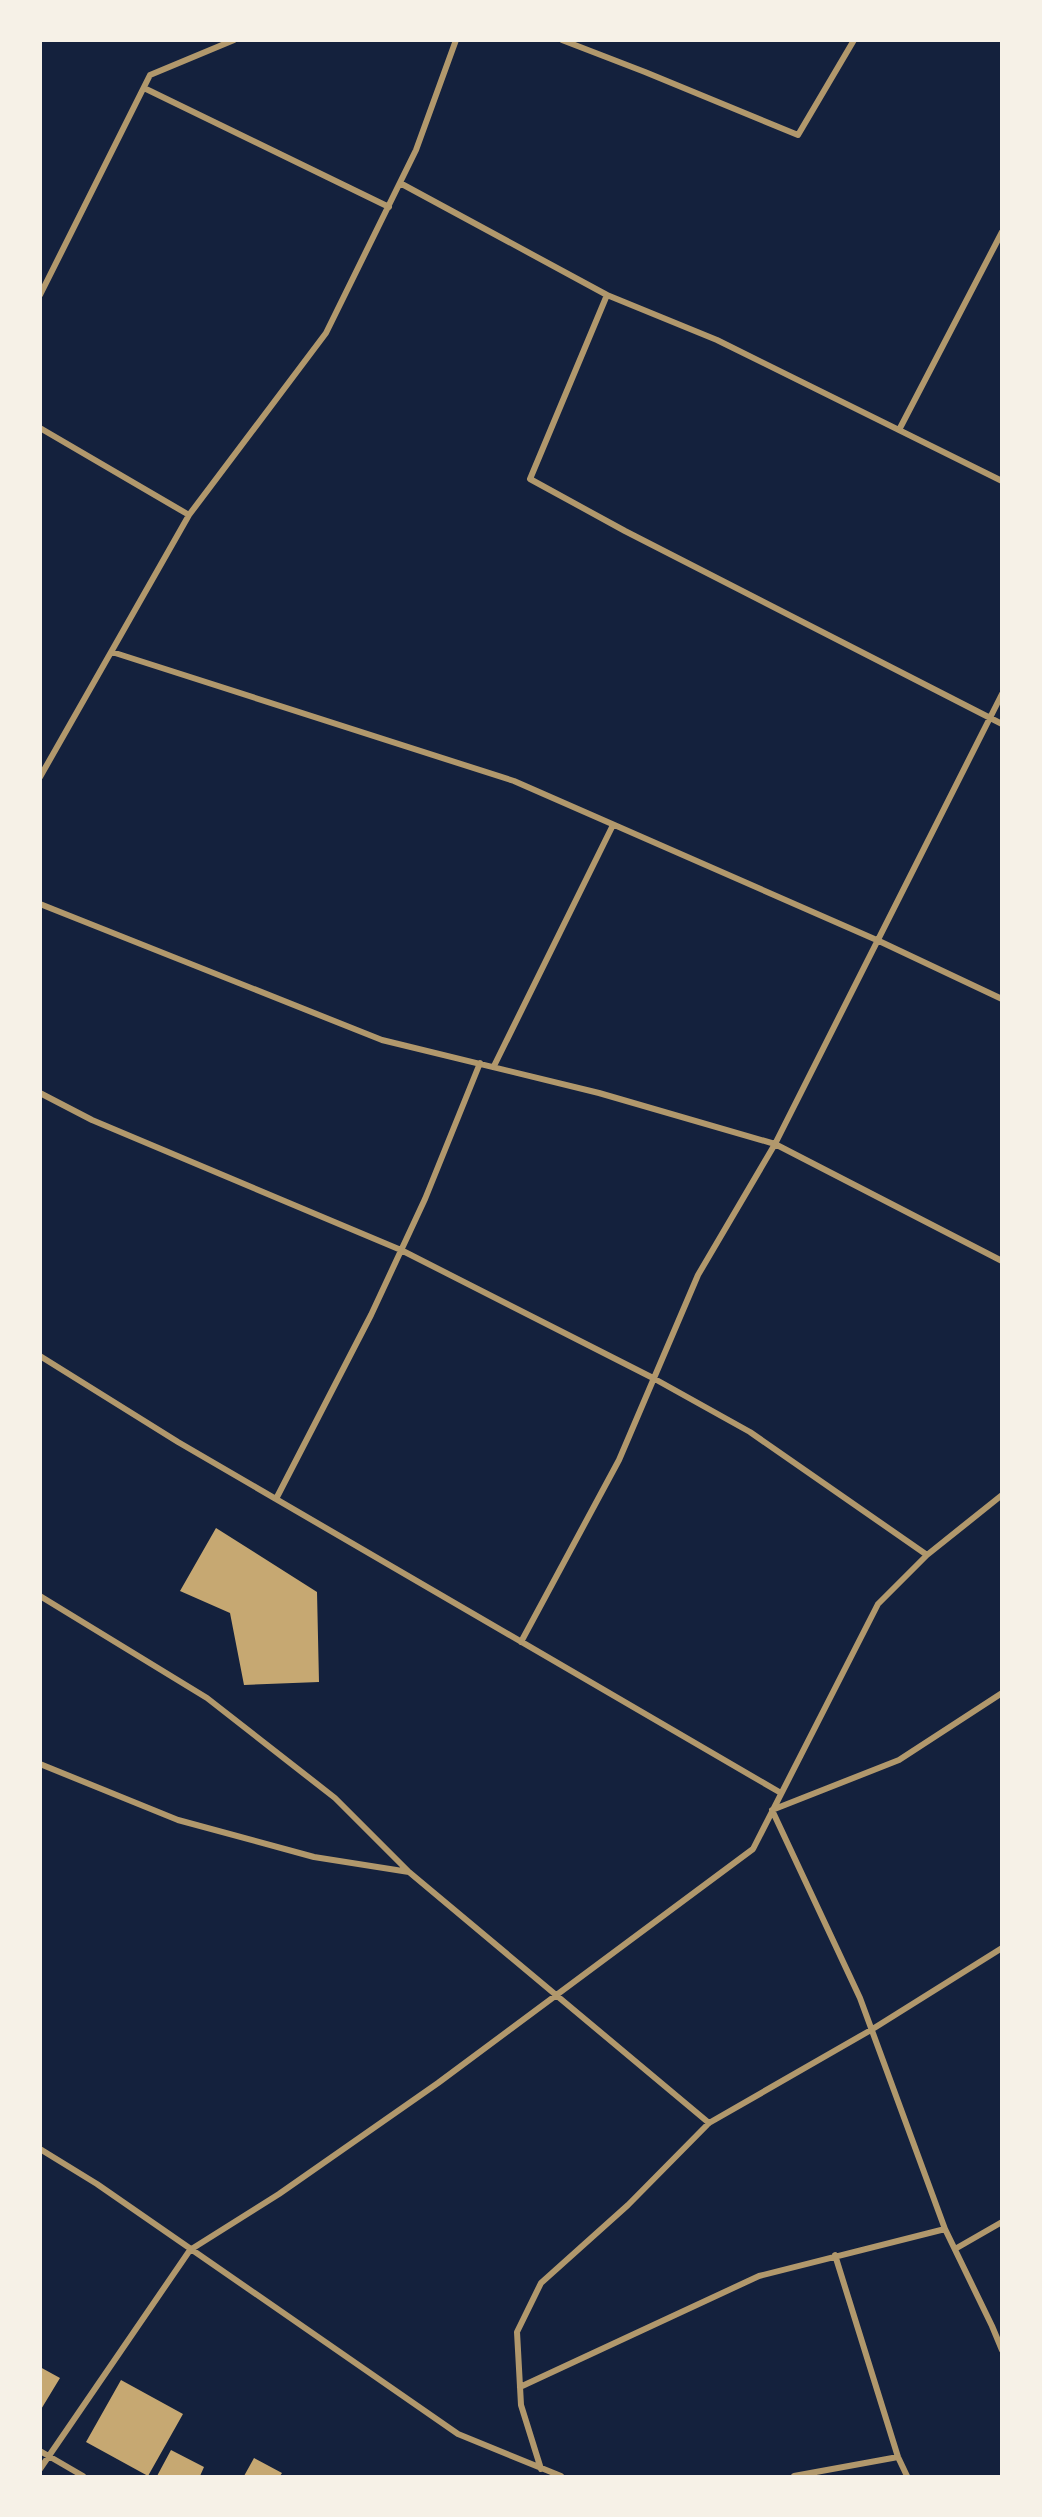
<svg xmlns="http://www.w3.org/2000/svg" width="1042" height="2517" viewBox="0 0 1042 2517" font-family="'Archivo Narrow',sans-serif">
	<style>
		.building { fill: #c6a872 }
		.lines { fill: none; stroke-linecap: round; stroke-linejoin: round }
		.minor { stroke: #b1986c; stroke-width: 6 }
	</style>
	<rect width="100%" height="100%" fill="#14213d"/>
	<path class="building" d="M216 1528 317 1592 319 1682 244 1685 230 1613 180 1591Z
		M40 2367 60 2378 40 2411Z
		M121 2380 183 2414 148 2476 86 2442Z
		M171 2450 204 2467 200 2476H157Z
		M254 2458 282 2473 280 2476H244Z"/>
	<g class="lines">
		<path class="minor" d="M562 40 645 72 798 135 854 40
			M144 88 389 207
			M400 183 607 295 530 479 625 531 1002 724
			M40 295 150 75 234 40
			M607 295 717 340 1002 481
			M40 428 189 515
			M899 430 1002 232
			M112 652 514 781 879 941 1002 999
			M40 777 189 515 326 333 416 150 456 40
			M40 904 382 1040 599 1093 775 1144 1002 1261
			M494 1066 613 825
			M40 1093 92 1120 401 1250 653 1378 750 1432 927 1555
			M40 1356 178 1442 781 1793
			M276 1499 371 1315 425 1199 480 1063
			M40 1596 207 1698 335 1798 408 1871
			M521 1642 619 1460 698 1275 775 1144 1002 694
			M1002 1693 899 1760 772 1810 860 1998 945 2229 992 2326 1002 2350
			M40 1764 178 1820 314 1857 409 1872 709 2123
			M40 2149 97 2184 458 2434 561 2476
			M955 2249 1002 2222
			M835 2255 898 2457 907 2476
			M520 2387 759 2276 945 2229
			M40 2451 83 2476
			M40 2469 190 2250 279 2194 438 2083 753 1849 878 1604 927 1555 1002 1495
			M541 2469 521 2405 517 2332 541 2283 628 2205 709 2123 871 2030 1002 1948
			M794 2476 898 2457"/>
	</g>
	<rect width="1042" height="2517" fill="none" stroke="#f6f1e7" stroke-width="84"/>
</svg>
